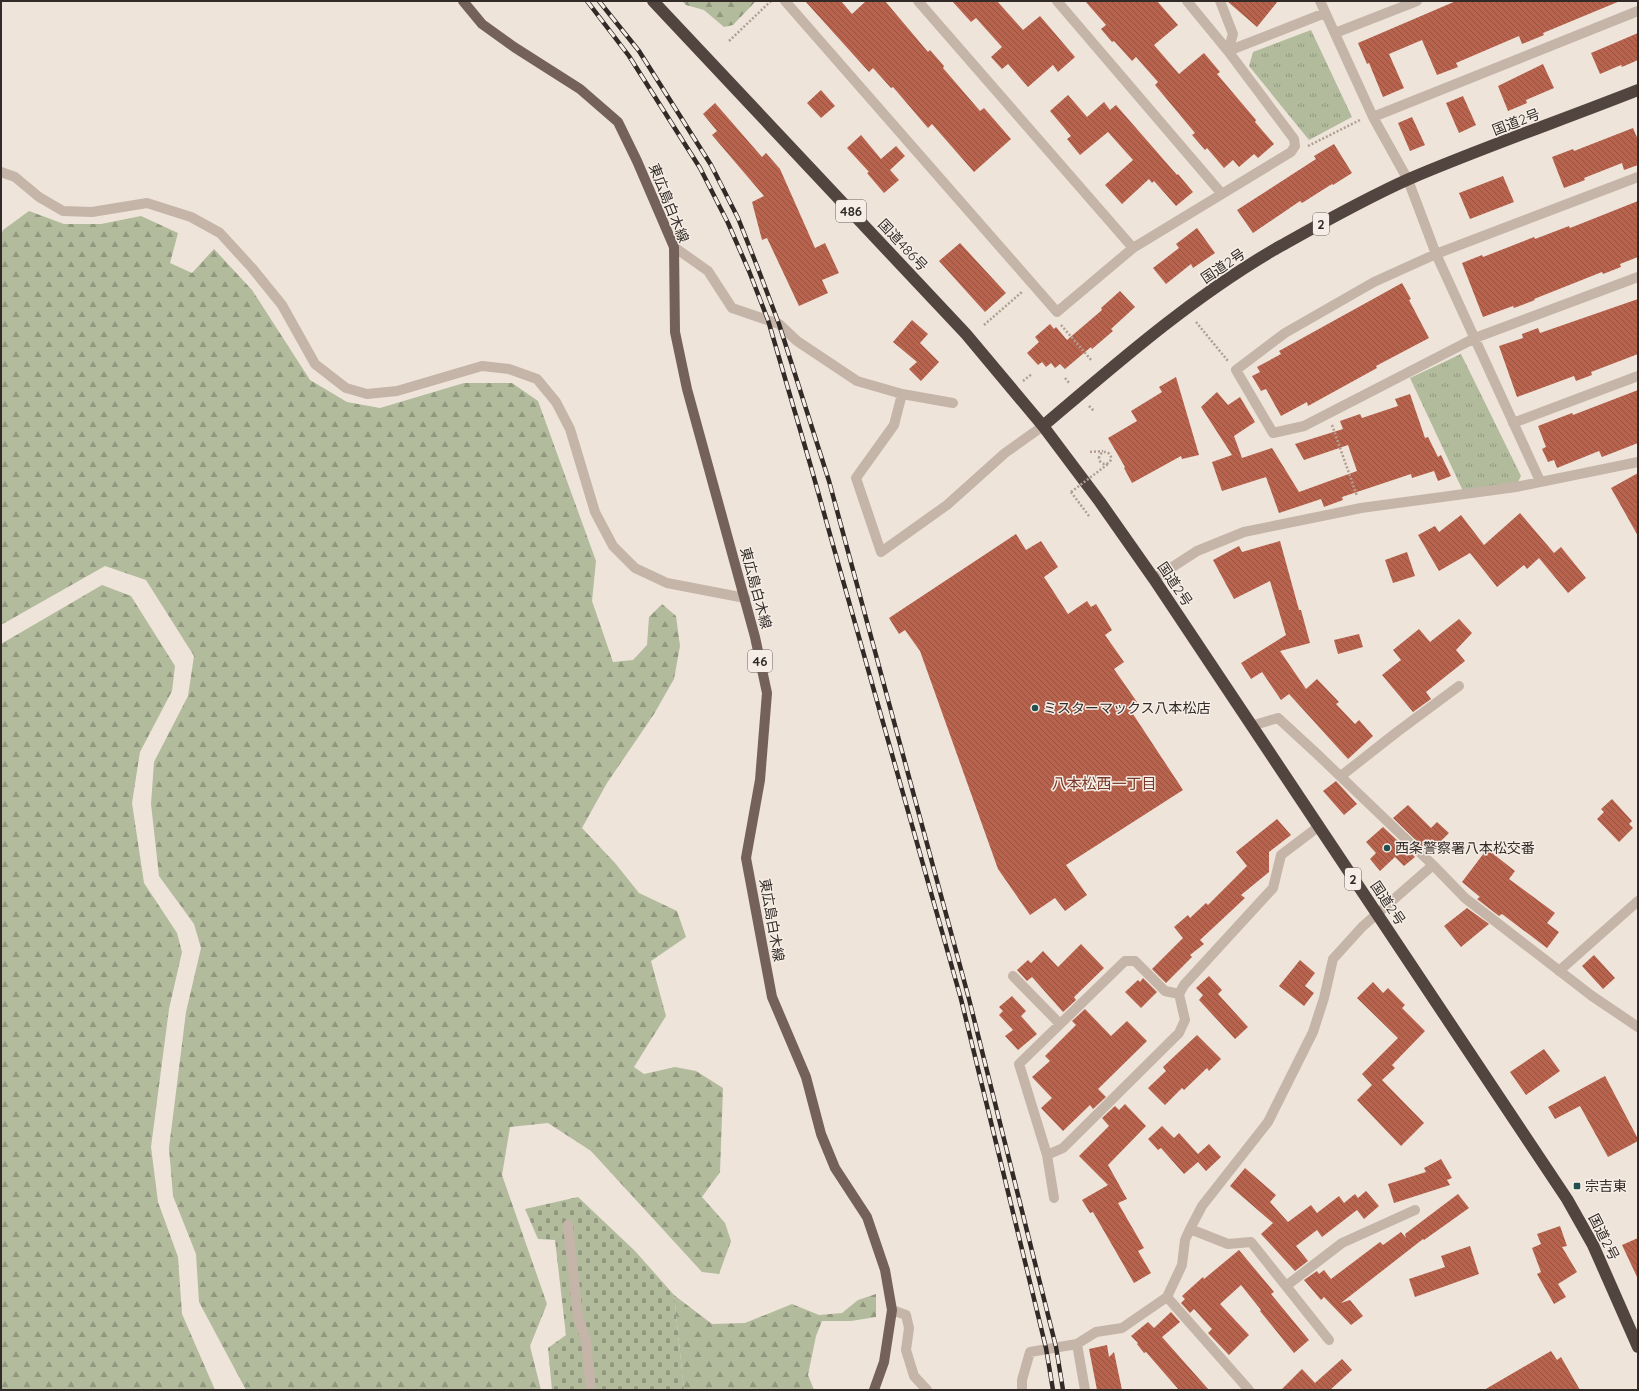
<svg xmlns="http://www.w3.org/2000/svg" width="1639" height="1391" viewBox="0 0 1639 1391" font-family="Quicksand,'Noto Sans JP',sans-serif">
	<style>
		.grass { fill: url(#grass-tufts) }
		.forest { fill: url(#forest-firs) }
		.cemetery { fill: url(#cemetery-stones) }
		.building { fill: url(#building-back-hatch) }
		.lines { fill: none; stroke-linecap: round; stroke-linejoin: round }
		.path { stroke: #b09e92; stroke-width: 2.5; stroke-dasharray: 2 2; stroke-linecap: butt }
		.minor { stroke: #c5b4a8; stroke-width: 10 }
		.major { stroke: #73615a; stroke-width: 10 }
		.highway { stroke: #52443f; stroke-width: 12 }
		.rail-casing { stroke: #322a27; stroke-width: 4.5 }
		.rail { stroke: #f6eee6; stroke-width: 3; stroke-dasharray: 9; stroke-linecap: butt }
		.path-bridge { stroke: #b09e92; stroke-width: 2.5; stroke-dasharray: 2 2; stroke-linecap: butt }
		.poi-dot { fill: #214e4f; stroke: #f6eee6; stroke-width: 1.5 }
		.labels { text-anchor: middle; stroke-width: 3; stroke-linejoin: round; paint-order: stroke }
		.shield { fill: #f6eee6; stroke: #6d6560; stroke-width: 1 }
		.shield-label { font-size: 13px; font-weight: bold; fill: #322a27 }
		.street-label { font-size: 14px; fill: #322a27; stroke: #f6eee6 }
		.poi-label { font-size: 14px; fill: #322a27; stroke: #f6eee6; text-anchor: start }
		.neighbourhood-label { font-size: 15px; fill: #783929; stroke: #f6eee6 }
	</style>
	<defs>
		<pattern id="grass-tufts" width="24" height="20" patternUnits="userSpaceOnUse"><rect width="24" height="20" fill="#b2bb9c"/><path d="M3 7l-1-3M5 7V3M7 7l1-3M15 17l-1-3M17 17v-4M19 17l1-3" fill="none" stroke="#91987f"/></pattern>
		<pattern id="forest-firs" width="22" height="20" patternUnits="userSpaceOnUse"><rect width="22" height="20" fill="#b2bb9c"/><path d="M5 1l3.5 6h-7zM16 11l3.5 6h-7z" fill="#91987f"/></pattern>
		<pattern id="cemetery-stones" width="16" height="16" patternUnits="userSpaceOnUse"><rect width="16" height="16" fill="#b2bb9c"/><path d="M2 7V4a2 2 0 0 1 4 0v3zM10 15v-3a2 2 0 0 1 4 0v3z" fill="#91987f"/></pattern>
		<pattern id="building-back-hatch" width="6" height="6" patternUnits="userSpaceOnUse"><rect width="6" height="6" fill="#b8634e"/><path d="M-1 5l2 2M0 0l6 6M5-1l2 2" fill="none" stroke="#965241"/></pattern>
	</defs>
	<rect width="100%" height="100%" fill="#eee4da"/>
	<path class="grass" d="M1311 30 1352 117 1309 140 1249 66 1253 52Z
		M1461 354 1521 476 1518 482 1463 491 1410 378Z"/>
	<path class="forest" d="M682 1H756L733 25 724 27 704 10 686 5Z
		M29 211 64 224H101L141 216 178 233 170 263 192 273 214 249 252 290 310 380 347 402 380 408 464 383H512L538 401 596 561 592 601 613 662 633 660 647 645 649 617 662 604 676 616 680 646 674 679 654 714 607 783 582 828 615 863 639 893 677 911 686 937 651 961 666 1016 634 1067 644 1074 675 1067 696 1071 723 1088 720 1172 702 1197 725 1223 731 1241 719 1274 702 1272 591 1151 548 1123 510 1127 502 1175 547 1304 530 1346 541 1390H246L199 1302 196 1254 173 1196 169 1148 186 1012 201 948 194 924 159 876 151 804 154 762 188 696 194 656 146 580 105 566 1 625V236L3 230Z
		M102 585 131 596 175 666 172 691 140 752 132 803 144 883 177 933 182 952 169 1009 151 1147 158 1202 178 1257 182 1314 215 1390H1V644Z
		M876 1294V1317L851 1321H822L816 1336 808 1375 814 1390H684L674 1295 712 1324 745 1323 792 1304 819 1315 842 1313 858 1300Z"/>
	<path class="cemetery" d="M578 1197 635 1251 674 1295 684 1390H552L548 1348 566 1335 555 1240 538 1239 525 1209Z"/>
	<path class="building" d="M805 1H841L852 14 866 1H885L928 52 930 50 944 66 943 68 980 111 984 108 1011 139 974 172 932 124 928 128 893 87 891 88 873 68 869 72Z
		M952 1H997L1023 30 1040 16 1075 57 1058 72 1053 65 1028 87 1008 64 1002 69 991 57 1002 47 976 18 971 22Z
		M1085 1H1157L1178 25 1154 45 1179 74 1204 53 1220 72 1217 74 1256 120 1255 122 1274 144 1258 158 1254 154 1239 167 1233 160 1224 168 1207 148 1205 150 1192 135 1195 133 1155 85 1158 82 1136 57 1132 61 1114 41 1112 42 1101 29 1106 25Z
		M1227 1H1278L1257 27Z
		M1456 1H1620L1543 33 1544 35 1522 44 1519 36 1456 63 1458 67 1437 75 1422 40 1389 54 1404 88 1383 97 1369 63 1367 64 1358 43Z
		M1638 33V60L1622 67 1621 65 1600 74 1591 53Z
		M1543 64 1554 88 1526 100 1527 103 1508 111 1498 86Z
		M821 90 835 106 821 118 807 103Z
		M1068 95 1087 117 1104 102 1110 110 1116 105 1177 175 1178 174 1193 192 1176 206 1154 181 1152 183 1149 179 1122 204 1105 185 1133 160 1108 132 1080 155 1067 139 1071 136 1050 111Z
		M1463 96 1476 125 1459 133 1446 103Z
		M715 103 762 157 766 153 780 169 815 248 825 243 839 273 822 280 828 293 799 306 767 238 762 240 752 202 764 196 712 135 717 131 703 114Z
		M1412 117 1425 145 1410 151 1398 123Z
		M1633 128 1638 140V165L1624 170 1622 163 1584 178 1585 180 1564 188 1552 157 1573 149 1574 151Z
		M861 135 881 159 896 146 905 156 890 170 899 180 884 193 867 173 869 172 847 148Z
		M1334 144 1352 173 1333 185 1332 184 1302 203 1300 201 1253 233 1237 210 1316 159 1314 156Z
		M1503 176 1514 202 1470 219 1459 193Z
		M1638 201V257L1620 264 1621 267 1603 274 1602 272 1534 299 1535 300 1514 308 1513 306 1483 317 1462 263 1482 255 1483 257 1534 237 1535 239 1569 226 1570 228Z
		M1197 228 1215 253 1193 268 1191 264 1166 284 1153 268 1179 248 1176 244Z
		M960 243 1006 293 985 312 939 261Z
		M1402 283 1411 299 1409 300 1429 338 1376 366 1377 368 1308 406 1307 402 1281 416 1266 389 1261 391 1252 376 1260 372 1257 367 1281 354 1279 351Z
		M1120 291 1135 307 1111 329 1113 331 1092 349 1091 347 1065 369 1060 364 1055 368 1051 363 1046 367 1042 362 1038 365 1027 353 1039 342 1035 337 1050 324 1054 329 1056 327 1067 340 1102 310 1101 308Z
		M1638 299V354L1591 372 1592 375 1576 381 1574 376 1517 397 1499 346 1523 338 1522 334 1538 328 1540 333Z
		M912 320 928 334 920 343 939 362 921 381 909 369 917 362 893 342Z
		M1176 377 1199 455 1182 459 1181 456 1132 483 1124 468 1125 467 1108 438 1137 421 1131 411 1162 392 1159 387Z
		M1638 390V443L1602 457 1599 451 1557 468 1554 460 1548 462 1542 449 1546 447 1538 426 1572 413 1573 415Z
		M1217 392 1228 405 1240 397 1255 422 1234 436 1242 458 1272 448 1299 492 1357 471 1348 445 1304 460 1295 444 1343 429 1340 421 1360 414 1362 418 1398 406 1395 399 1410 394 1425 438 1428 437 1438 457 1441 455 1451 476 1438 481 1434 471 1412 478 1411 474 1342 497 1343 500 1324 507 1321 499 1279 513 1266 477 1222 491 1212 462 1232 455 1201 407Z
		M1638 473V536L1611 488Z
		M1520 513 1554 553 1561 547 1586 578 1568 593 1539 558 1527 569 1524 565 1497 587 1470 553 1439 571 1418 535 1435 526 1439 532 1461 515 1484 545Z
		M1016 534 1026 550 1041 541 1058 567 1044 577 1068 614 1087 601 1091 607 1096 604 1112 630 1105 635 1124 662 1114 669 1137 702 1129 708 1183 790 1066 865 1087 895 1065 911 1055 898 1030 915 998 869 920 651 905 630 899 634 889 618Z
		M1280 541 1299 610H1301L1310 643 1280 651 1306 689 1317 679 1339 702 1336 704 1355 724 1359 720 1373 736 1348 759 1289 694 1281 700 1262 672 1251 679 1241 663 1286 635 1270 581 1234 599 1213 560 1239 546 1242 552Z
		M1407 552 1415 576 1393 583 1385 560Z
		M1459 619 1472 633 1456 650 1465 661 1426 692 1431 699 1413 712 1382 675 1401 660 1393 650 1419 629 1430 642Z
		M1359 634 1363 647 1338 654 1334 640Z
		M1336 781 1357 804 1344 815 1323 791Z
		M1612 799 1632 821 1629 824 1633 828 1619 842 1597 819 1604 812 1601 809Z
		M1408 805 1431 828 1437 822 1449 833 1433 849 1428 845 1424 848 1393 818Z
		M1277 819 1291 835 1269 852V872L1241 895 1245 898 1200 940 1204 944 1190 955 1192 957 1166 983 1152 969 1183 938 1174 927 1188 915 1190 918 1206 903 1208 905 1247 866 1236 852Z
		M1383 827 1415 857 1404 866 1395 857 1380 871 1370 859 1376 853 1366 842Z
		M1487 849 1515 871 1509 879 1555 913 1547 923 1559 932 1547 948 1502 914 1499 916 1477 899 1480 897 1462 882Z
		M1467 908 1489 924 1461 947 1444 926Z
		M1081 944 1104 968 1074 997 1076 1000 1063 1012 1032 977 1027 981 1017 970 1028 960 1031 963 1043 951 1058 967Z
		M1594 955 1615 978 1603 989 1582 966Z
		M1300 960 1315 973 1305 986 1314 993 1304 1006 1279 986Z
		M1209 976 1222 990 1218 994 1248 1027 1235 1039 1199 1000 1203 995 1196 988Z
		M1143 978 1157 992 1141 1008 1125 992 1138 980 1140 982Z
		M1373 982 1383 993 1388 988 1405 1005 1402 1008 1425 1031 1392 1065 1395 1068 1382 1080 1424 1123 1401 1146 1357 1100 1372 1085 1362 1074 1398 1038 1357 998Z
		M1012 996 1026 1011 1021 1016 1037 1034 1018 1050 1005 1036 1013 1030 999 1015 1003 1011 999 1007Z
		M1085 1009 1111 1036 1127 1021 1147 1041 1098 1089 1106 1097 1093 1109 1090 1105 1063 1131 1041 1108 1052 1098 1032 1077 1050 1061 1045 1056 1076 1025 1072 1021Z
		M1197 1035 1221 1059 1209 1071 1207 1068 1184 1090 1182 1088 1165 1105 1148 1088 1166 1071 1163 1067Z
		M1544 1049 1560 1071 1526 1095 1510 1072Z
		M1605 1076 1638 1139V1141L1608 1157 1580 1106 1555 1119 1548 1107Z
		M1125 1104 1146 1126 1108 1165 1127 1199 1118 1203 1144 1248 1138 1251 1151 1273 1134 1283 1093 1212 1090 1213 1082 1200 1108 1185 1079 1156 1109 1126 1102 1118 1115 1106 1119 1110Z
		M1162 1126 1174 1138 1179 1133 1198 1154 1209 1144 1221 1157 1206 1171 1198 1162 1184 1174 1161 1148 1158 1150 1148 1139Z
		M1441 1159 1452 1178 1447 1180 1450 1185 1394 1203 1388 1184 1426 1172 1424 1168Z
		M1245 1168 1276 1195 1270 1202 1288 1222 1311 1205 1317 1213 1339 1196 1344 1203 1355 1194 1358 1198 1366 1191 1379 1206 1364 1219 1357 1210 1322 1237 1317 1230 1296 1246 1308 1261 1295 1271 1261 1234 1273 1223 1230 1186Z
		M1458 1194 1469 1208 1424 1240 1423 1239 1341 1303 1350 1300 1363 1316 1351 1325 1324 1297 1321 1300 1304 1280 1317 1271 1319 1274 1324 1270 1331 1279 1380 1242 1383 1245 1401 1232 1406 1238 1405 1234Z
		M1560 1226 1567 1246 1562 1247 1577 1272 1558 1284 1566 1297 1554 1304 1537 1274 1541 1272 1532 1248 1541 1244 1537 1234Z
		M1638 1238V1279L1622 1245Z
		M1470 1246 1479 1274 1415 1297 1409 1279 1445 1267 1441 1256Z
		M1239 1250 1274 1292 1271 1294 1309 1340 1294 1353 1260 1311 1261 1310 1241 1285 1220 1304 1249 1335 1229 1355 1208 1333 1212 1329 1194 1309 1190 1313 1181 1303 1185 1299 1182 1296 1203 1277 1204 1279Z
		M1171 1312 1180 1322 1162 1337 1209 1390H1179L1146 1352 1144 1353 1137 1344 1138 1343 1131 1336 1148 1322 1154 1328Z
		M1107 1345 1109 1357 1114 1352 1122 1390H1097L1089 1349Z
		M1551 1351 1557 1360 1561 1357 1580 1390H1484Z
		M1342 1359 1352 1370 1330 1390H1281L1302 1369 1315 1383Z"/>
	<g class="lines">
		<path class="path" d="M729 41 771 1
			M1308 146 1360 120
			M1196 322 1228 361
			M984 325 1023 291
			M1061 325 1092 361
			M1065 378 1070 384
			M1023 381 1032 374
			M1089 406 1094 411
			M1332 425 1357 496
			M1090 452 1103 451
			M1099 458a6 6 0 1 1 12 0a6 6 0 1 1-12 0Z
			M1071 492 1089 516"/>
		<path class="minor" d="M785 1 1057 312 1133 248 1291 152 1295 146 1294 139 1228 51 1187 1
			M918 1 1133 248
			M1057 1 1222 194
			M1220 1 1233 34 1228 51
			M1320 1 1373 117 1408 180 1436 254 1540 481
			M1335 33 1417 1
			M1228 51 1325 13
			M1373 117 1638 11
			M1 172 15 177 39 197 63 211 92 212 147 203 191 217 220 233 252 268 282 305 315 364 346 388 367 394 397 391 482 366 509 369 537 379 556 402 570 429 595 512 613 546 635 568 667 583 745 598
			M1638 177 1436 254 1374 282 1285 333 1236 370 1273 433 1304 426 1475 338 1638 277
			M674 247 708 271 732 308 779 324 797 341 857 381 902 394 953 403
			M902 394 894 425 856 478 881 552 947 505 1005 453 1043 426
			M1513 423 1638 376
			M1154 579 1197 551 1244 532 1361 508 1516 487 1638 462
			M1251 726 1278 718 1316 753 1433 865 1465 898 1592 996 1638 1027
			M1341 776 1397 732 1459 686
			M1559 971 1638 901
			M1013 976 1060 1024
			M1047 1155 1063 1148 1179 1033 1185 1020 1179 994 1184 985 1273 888 1281 855 1318 827
			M1054 1198 1047 1155 1019 1064 1125 961H1135L1165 991 1179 994
			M568 1225 578 1317 586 1340 591 1390
			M1190 1229 1228 1244 1251 1242 1329 1340
			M1286 1286 1342 1243 1415 1210
			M1167 1297 1249 1390
			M892 1310 906 1315 909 1328 906 1350 914 1376 927 1390
			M1077 1344 1085 1390
			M1022 1390V1380L1030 1352 1077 1344 1096 1332 1122 1328 1167 1297 1182 1265 1185 1240 1190 1229 1202 1206 1268 1122 1313 1032 1324 998 1333 959 1362 927 1433 865"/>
		<path class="major" d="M463 1 482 24 514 47 580 89 618 122 637 161 674 247 675 332 687 389 755 637 767 693 760 780 746 858 772 997 806 1077 821 1134 835 1168 867 1217 885 1270 892 1310 884 1362 874 1390"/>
		<path class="highway" d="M653 1 966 334 1043 426 1100 502 1154 579 1567 1199 1593 1245 1638 1347
			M1043 426C1117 363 1192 297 1277 248 1320 224 1364 199 1409 179 1484 147 1562 120 1638 90"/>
		<g class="rail-casing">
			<path id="rail" d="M587 1 629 56 700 168 728 223 749 271 768 320 811 467 961 999 1046 1348 1053 1390
				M599 1 639 51 711 165 738 218 757 266 779 324 829 481 890 707 969 999 1056 1347 1063 1390"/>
		</g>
		<use href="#rail" class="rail"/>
		<path class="path-bridge" d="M1071 492 1108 464"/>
	</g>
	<g class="poi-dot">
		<circle cx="1035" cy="708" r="4"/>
		<circle cx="1387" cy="848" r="4"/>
		<rect x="1573" y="1182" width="8" height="8" rx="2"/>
	</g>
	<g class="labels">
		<g class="shield">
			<rect x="836" y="200" width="30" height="22" rx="3"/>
			<rect x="1313" y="213" width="16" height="22" rx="3"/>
			<rect x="748" y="650" width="24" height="22" rx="3"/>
			<rect x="1345" y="868" width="16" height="22" rx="3"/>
		</g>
		<g class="shield-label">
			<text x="851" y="216">486</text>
			<text x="1321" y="229">2</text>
			<text x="760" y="666">46</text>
			<text x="1353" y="884">2</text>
		</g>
		<g class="street-label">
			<text transform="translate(1516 122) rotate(-21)" y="5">国道2号</text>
			<text transform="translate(669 203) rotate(68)" y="5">東広島白木線</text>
			<text transform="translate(903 245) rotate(47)" y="5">国道486号</text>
			<text transform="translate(1223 266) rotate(-34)" y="5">国道2号</text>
			<text transform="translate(1175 584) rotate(56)" y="5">国道2号</text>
			<text transform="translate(756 588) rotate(75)" y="5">東広島白木線</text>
			<text transform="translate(1388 903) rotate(56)" y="5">国道2号</text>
			<text transform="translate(772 920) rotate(80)" y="5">東広島白木線</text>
			<text transform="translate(1604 1237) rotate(63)" y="5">国道2号</text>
		</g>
		<g class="poi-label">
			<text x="1043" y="713">ミスターマックス八本松店</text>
			<text x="1395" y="853">西条警察署八本松交番</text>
			<text x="1585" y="1191">宗吉東</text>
		</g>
		<g class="neighbourhood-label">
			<text x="1104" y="789">八本松西一丁目</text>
		</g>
	</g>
	<rect width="1639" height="1391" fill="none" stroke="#322a27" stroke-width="4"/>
</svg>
